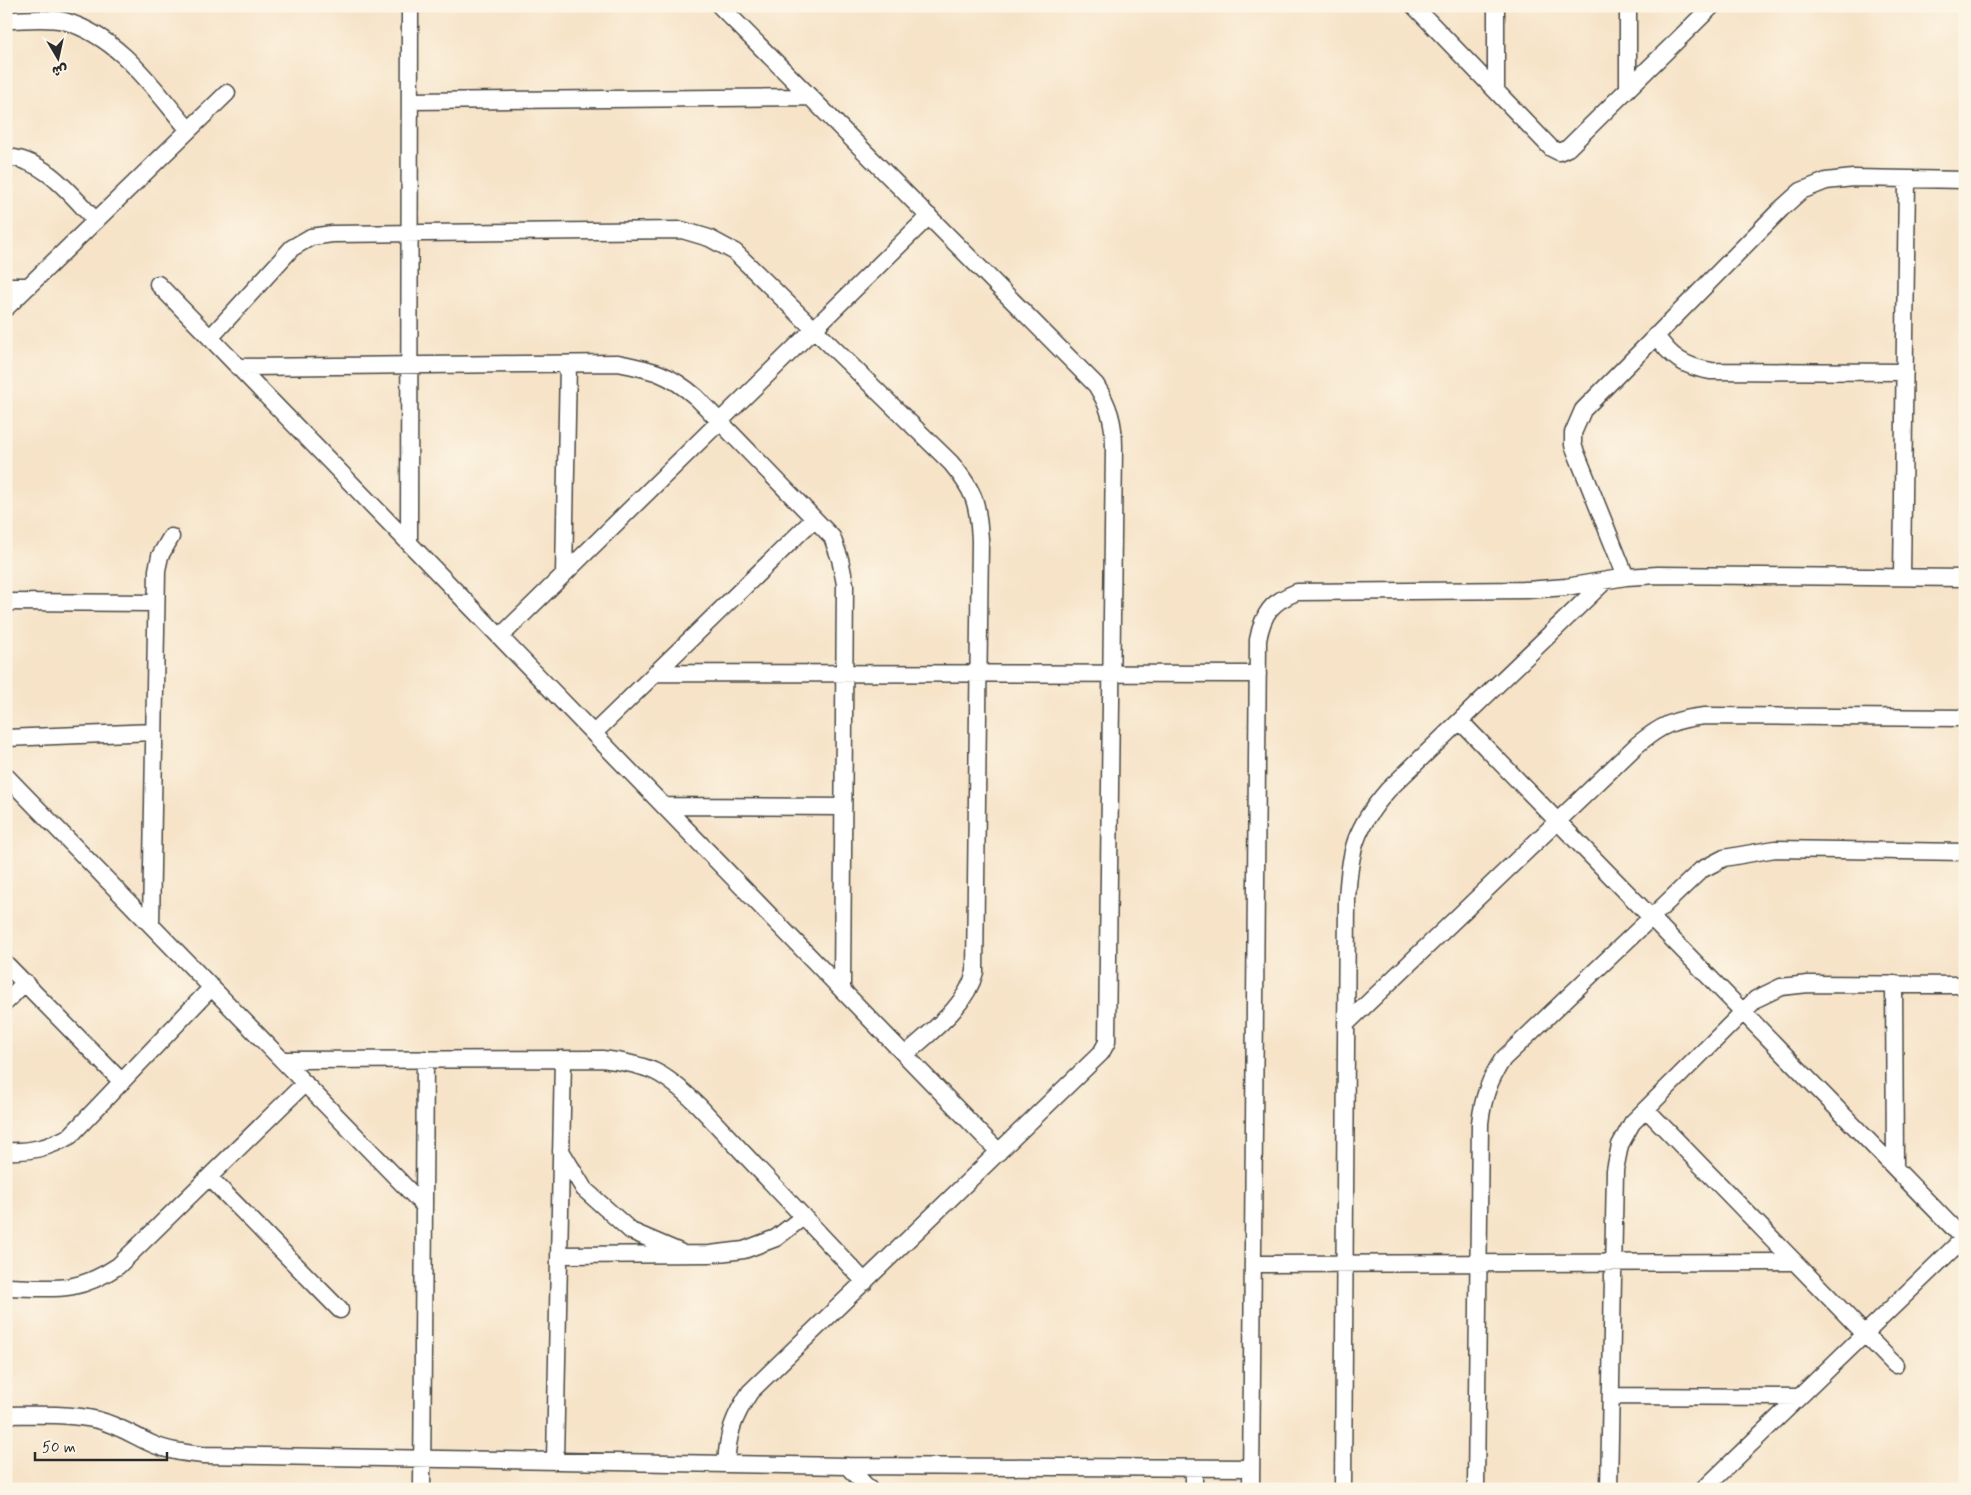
<svg xmlns="http://www.w3.org/2000/svg" width="1971" height="1495" viewBox="0 0 1971 1495" font-family="Mynerve,'Playpen Sans Arabic',sans-serif">
	<style>
		.lines { fill: none; stroke-linecap: round; stroke-linejoin: round }
		.street-casing { stroke: #494743; stroke-width: 19 }
		.street { stroke: #fff; stroke-width: 16 }
	</style>
	<rect width="100%" height="100%" fill="#fcf5e5"/>
	<filter id="ink" filterUnits="userSpaceOnUse"><feTurbulence type="fractalNoise" baseFrequency=".02" numOctaves="2"/><feDisplacementMap in="SourceGraphic" scale="10" xChannelSelector="R" yChannelSelector="G"/><feConvolveMatrix kernelMatrix="1 2 1 2 8 2 1 2 1" color-interpolation-filters="sRGB"/></filter>
	<filter id="wash" filterUnits="userSpaceOnUse"><feTurbulence type="fractalNoise" baseFrequency=".0096" numOctaves="4" result="noise"/><feDisplacementMap in="SourceGraphic" scale="20" xChannelSelector="R" yChannelSelector="G"/><feGaussianBlur stdDeviation="1.12" result="paint"/><feColorMatrix in="noise" values="0 0 0 0 0 0 0 0 0 0 0 0 0 0 0 0 0 1.4 0 .05"/><feComposite in="paint" operator="in"/></filter>
	<g filter="url(#wash)">
		<rect width="100%" height="100%" fill="#f6e3c8"/>
	</g>
	<g filter="url(#ink)">
		<g class="lines">
			<g class="street-casing">
				<path id="street" d="M720 6 1096 385C1109 406 1114 422 1114 447L1107 1042 1101 1053 750 1392C733 1418 728 1433 726 1464
					M1414 6 1551 148 1559 152 1568 148 1712 6
					M6 20C24 20 47 17 64 21 120 37 153 88 189 130
					M1628 89V6
					M1496 90V6
					M410 101 810 97
					M6 157C45 159 71 195 96 221
					M158 284 999 1152
					M6 286H29
					M6 308 227 93
					M1656 335C1670 357 1685 367 1711 371L1905 372
					M210 338 292 248 311 237 332 234 682 230 709 238 735 252 951 463C975 492 978 503 980 540L975 972C966 1007 931 1031 905 1055
					M238 367 618 363C653 370 668 373 696 397L832 537 840 559 845 584 842 989
					M409 542 410 6
					M564 574 568 364
					M1626 577 1573 445V433L1583 410 1781 209 1801 191 1826 181 1853 178 1965 180
					M1902 577 1907 179
					M6 602 156 603
					M500 637 929 216
					M655 673 1258 674
					M1460 721 1965 1240
					M594 733 814 519
					M6 738 154 732
					M6 776 424 1206
					M664 806 843 807
					M151 925 157 570 160 556 171 537
					M6 964 122 1082
					M1894 984 1895 1166
					M6 1002 25 982
					M1346 1024 1637 745C1661 725 1675 719 1705 716L1965 718
					M282 1060 602 1059C650 1065 663 1071 698 1105L865 1282
					M1646 1109 1895 1365
					M6 1151C31 1152 48 1148 70 1136L212 987
					M561 1151 584 1189 631 1231 680 1252
					M209 1177 340 1310
					M559 1255 710 1254 744 1250 776 1238 803 1217
					M1253 1264 1794 1262
					M6 1287C54 1288 76 1294 118 1266L305 1083
					M1611 1396 1799 1397
					M6 1415C36 1415 69 1413 98 1420 117 1425 133 1435 150 1443 167 1451 185 1453 202 1455L847 1466 1251 1468
					M555 1461 563 1059
					M847 1466 869 1489
					M422 1489 425 1059
					M1194 1489V1468
					M1251 1489 1258 640C1263 613 1271 602 1297 592L1527 590 1566 587 1626 577 1658 575 1965 578
					M1343 1489 1347 899C1350 849 1355 828 1388 790L1605 581
					M1476 1489 1480 1123C1483 1098 1489 1080 1503 1059L1701 870 1724 858 1775 849 1965 852
					M1609 1489 1615 1170 1620 1145 1632 1123 1756 999 1781 987 1808 984 1965 985
					M1704 1489 1965 1237"/>
			</g>
			<use href="#street" class="street"/>
		</g>
	</g>
	<rect width="1971" height="1495" fill="none" stroke="#fcf5e5" stroke-width="25"/>
	<g transform="translate(58 58) rotate(171)" stroke="#fcf5e5" stroke-width="4" paint-order="stroke">
	<path d="M0-4L9 19L0 12L-9 19Z" fill="#2b2b2b"/>
	<text y="-8" font-size="14" font-weight="bold" text-anchor="middle" fill="#2b2b2b">ش</text>
	</g>
	<path d="M35 1452v8h132v-8" fill="none" stroke="#2b2b2b" stroke-width="2.5"/>
	<text x="42" y="1452" font-size="15" fill="#2b2b2b" stroke="#fcf5e5" stroke-width="4" paint-order="stroke">50 m</text>
</svg>
